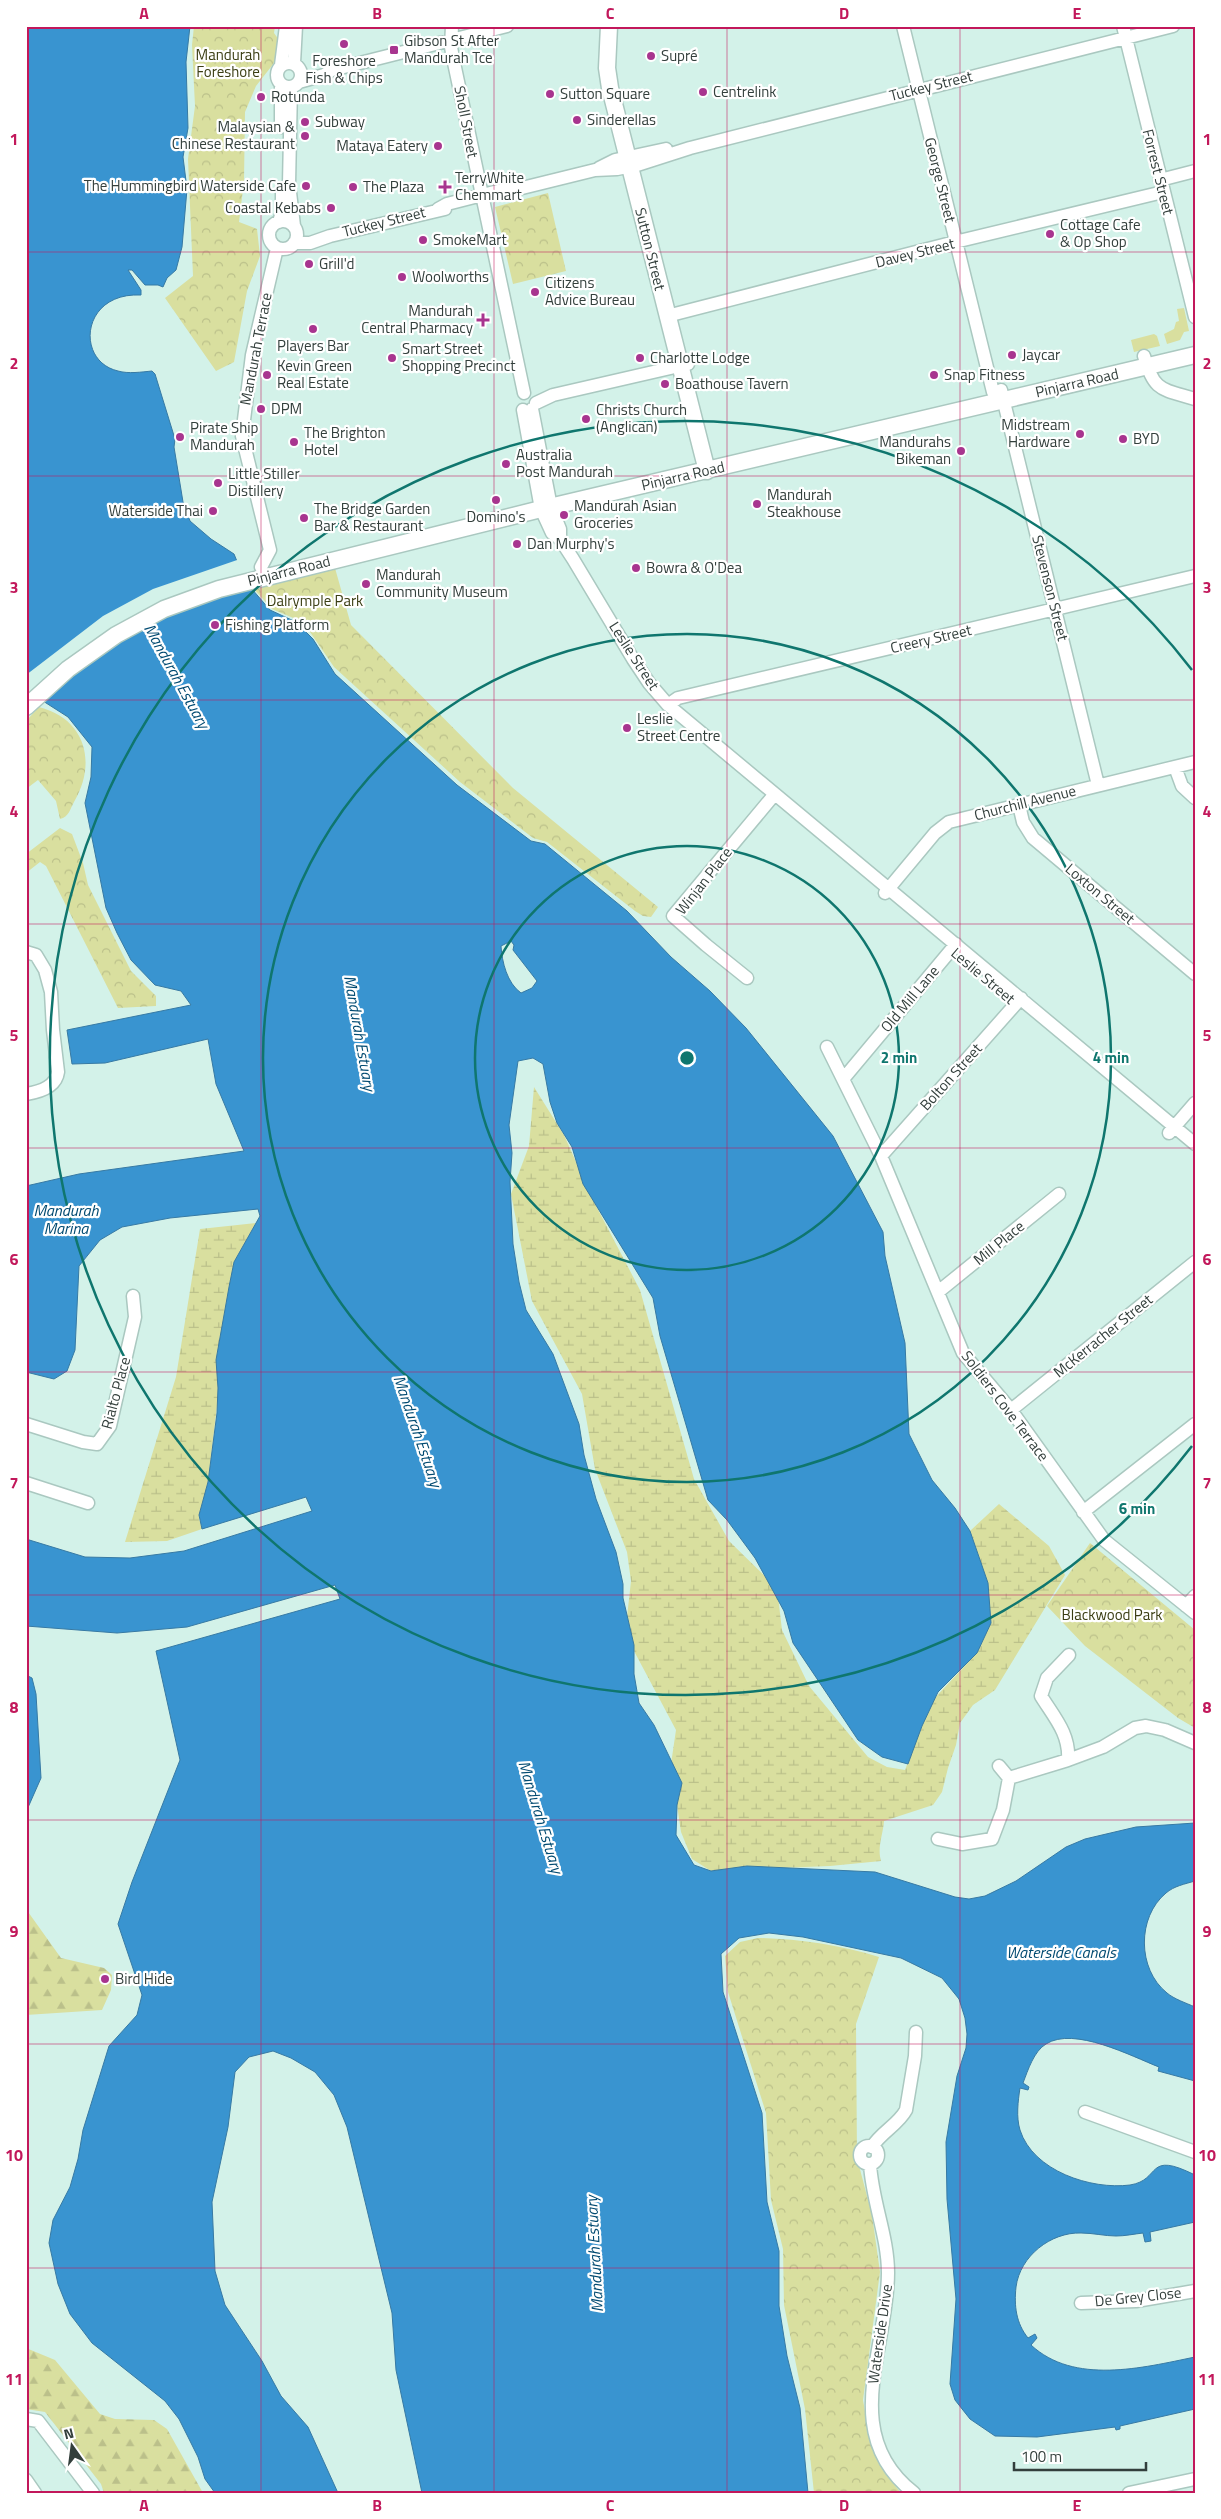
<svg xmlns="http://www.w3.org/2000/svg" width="1221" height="2519" viewBox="0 0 1221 2519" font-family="'Titillium Web',sans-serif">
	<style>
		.grass { fill: #d9df9f }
		.forest { fill: url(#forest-firs) }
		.wetland { fill: url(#wetland-marsh) }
		.park { fill: url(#park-crowns) }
		.water { fill: #3994d0; stroke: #377aa4; fill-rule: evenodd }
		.pier { fill: #d3f2e9 }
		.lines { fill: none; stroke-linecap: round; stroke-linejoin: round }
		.minor-casing { stroke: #aac8c0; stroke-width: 15 }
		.major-casing { stroke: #aac8c0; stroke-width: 19 }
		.minor { stroke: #fff; stroke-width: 12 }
		.major { stroke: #fff; stroke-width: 16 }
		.grid { fill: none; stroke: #c2185b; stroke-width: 1; stroke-opacity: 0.55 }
		.ring { fill: none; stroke: #0f766e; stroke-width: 2.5 }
		.poi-dot { fill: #a8358f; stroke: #fff; stroke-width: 2 }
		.labels { text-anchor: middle; stroke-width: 4.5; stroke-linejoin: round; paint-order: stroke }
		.poi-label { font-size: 15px; fill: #333f3c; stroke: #fff; text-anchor: start }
		.park-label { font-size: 15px; fill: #3b3e14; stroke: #fff }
		.street-label { font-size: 15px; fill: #333f3c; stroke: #fff }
		.water-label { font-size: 16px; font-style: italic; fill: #004a71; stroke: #fff }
		.centre { fill: #0f766e; stroke: #fff; stroke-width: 2.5 }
		.ring-label { font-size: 15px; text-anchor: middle; font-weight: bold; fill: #0f766e; stroke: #fff; stroke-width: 4.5; stroke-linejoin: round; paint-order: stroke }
		.neatline { fill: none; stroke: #c2185b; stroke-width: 2 }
		.grid-label { font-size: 16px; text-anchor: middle; font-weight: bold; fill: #c2185b }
	</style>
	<defs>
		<pattern id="forest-firs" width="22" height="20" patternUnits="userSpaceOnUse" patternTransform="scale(1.25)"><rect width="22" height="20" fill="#d9df9f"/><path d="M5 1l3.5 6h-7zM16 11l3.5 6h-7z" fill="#bbc08a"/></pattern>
		<pattern id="wetland-marsh" width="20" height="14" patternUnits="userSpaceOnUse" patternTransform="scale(1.25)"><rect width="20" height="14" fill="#d9df9f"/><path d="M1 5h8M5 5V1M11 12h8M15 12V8" fill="none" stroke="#bbc08a"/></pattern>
		<pattern id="park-crowns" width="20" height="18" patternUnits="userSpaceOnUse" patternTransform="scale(1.25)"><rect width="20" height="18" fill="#d9df9f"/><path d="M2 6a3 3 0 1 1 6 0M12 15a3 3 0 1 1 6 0" fill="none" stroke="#bbc08a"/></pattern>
	</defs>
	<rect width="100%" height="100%" fill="#d3f2e9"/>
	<path class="grass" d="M1184 308 1189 331 1184 332 1180 340 1167 344 1164 334 1174 329 1176 322 1179 321 1177 309Z
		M1154 334 1157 336 1160 346 1134 352 1131 340Z"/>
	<path class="forest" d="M26 1909 61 1958 104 1968 112 1975 111 1990 102 2010 26 2015Z
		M26 2348 55 2360 100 2414 115 2419 154 2420 167 2429 203 2493H104L101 2484 45 2412 26 2409Z"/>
	<path class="wetland" d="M534 1087 564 1135 593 1200 640 1290 694 1479 729 1541 777 1588 782 1630 809 1686 868 1757 887 1767 905 1770 931 1702 977 1653 986 1633 984 1573 970 1531 999 1504 1049 1546 1065 1575 995 1690 973 1705 960 1723 956 1745 948 1768 942 1792 933 1805 884 1821C883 1835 877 1847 881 1861L830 1866 711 1871 692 1859 681 1832 671 1764 676 1730 634 1651 627 1617 631 1581 627 1552 595 1469 582 1394 532 1301 511 1194 529 1146Z
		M256 1223 234 1262 208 1482 199 1518 202 1529 167 1541 125 1542 176 1377 200 1229Z"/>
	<path class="park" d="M194 26H275L274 33 282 44 278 58 256 86 245 112 244 181 239 222 257 229 260 256 247 291 234 362 216 371 165 298 193 276 188 159 195 106 192 45Z
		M548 193 566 271 513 284 495 207Z
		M335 568 351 625 513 788 658 907 651 917 643 916 635 911 547 842 533 838 460 782 334 667 310 632 298 620 272 609 253 588Z
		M39 707C86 719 97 763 74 802 70 809 69 817 60 819L56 801 38 780 26 789V721Z
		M60 828 72 834 83 863 88 885 131 971 156 996V1006L118 1008 46 866 40 862 26 873V854Z
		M1090 1543 1195 1630V1728L1178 1718 1085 1646 1047 1606Z
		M758 1938C799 1939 840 1945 879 1957L856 2024 857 2158 872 2215 880 2272 863 2400 870 2440 885 2473 901 2493H814L805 2409 784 2305 783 2249 771 2200 766 2113 728 1992 725 1956 740 1942Z"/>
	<path class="water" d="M26 26H190L186 62 188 128 183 157 187 189 182 247 176 270 167 278 163 287 158 285H145L132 270H128L141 290V295C81 292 75 361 118 371 128 374 142 372 152 371L155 374 175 439 174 447 183 502 190 521 211 539 234 554 245 581 270 610 296 622 313 639 335 674 457 785 531 841 545 844 627 911 671 957 710 991 746 1028 833 1136 883 1232 885 1256 905 1343 909 1434 932 1480 955 1508 970 1531 988 1583 991 1623 977 1653 938 1692 922 1726 908 1764 882 1757 858 1740 793 1643 784 1611 755 1558 727 1520 708 1500 660 1336 653 1298 583 1184 572 1147 557 1123 550 1102 543 1064 533 1058 518 1061 509 1125 512 1153 510 1182 513 1244 519 1282 526 1310 553 1354 579 1424 584 1455 596 1499 616 1552 623 1584V1598L634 1645V1674L639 1703 654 1725 682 1783 677 1805 676 1835 694 1865 711 1871 747 1866 875 1872 955 1897 969 1899 985 1896 1016 1881 1066 1847 1085 1839 1136 1827 1195 1823V1881C1185 1884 1174 1886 1166 1893 1137 1917 1137 1969 1167 1993 1174 1999 1186 2003 1195 2007V2081L1158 2071 1159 2067C1131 2056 1074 2026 1046 2044 1034 2051 1028 2070 1023 2083L1029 2087 1028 2090 1020 2088C1018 2101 1016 2117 1020 2130 1033 2171 1091 2190 1130 2185 1162 2180 1145 2150 1195 2175V2222L1150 2232 1151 2241 1145 2242 1143 2233C1134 2234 1125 2236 1116 2236 1105 2236 1093 2233 1081 2233 1051 2232 1020 2256 1016 2287 1014 2306 1016 2323 1028 2338L1035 2334 1037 2338 1031 2345C1074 2385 1142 2368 1195 2357V2409L1120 2426V2429L1116 2430 1115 2427 1037 2437 995 2436 970 2419 955 2400 950 2384 956 2299 947 2199 946 2142 957 2076 966 2048 967 2034 965 2018 959 1999 942 1978 901 1958 803 1937 769 1933 739 1938 721 1954 723 1992 762 2113 767 2202 779 2251V2306L787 2356 800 2408 808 2493H422L396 2370 392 2313 347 2127 334 2095 315 2072 291 2058 273 2051 249 2057 235 2072 228 2127 212 2202 215 2271 225 2305 262 2361 281 2396 308 2427 338 2493H215L205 2479 198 2457 179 2419 165 2401 92 2343 70 2314 58 2284 49 2243 53 2220 70 2187 78 2159 83 2130 109 2046 137 2015 142 1995 118 1924 132 1882 180 1760 156 1651 340 1599 335 1585 187 1627 117 1633 26 1626V1539L85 1557 130 1558 184 1551 312 1511 306 1497 202 1529 199 1515 208 1482 217 1413 218 1388 216 1360 229 1287 234 1262 260 1216 258 1209 170 1218 122 1227 100 1240 79 1266 75 1350 67 1371 54 1379 26 1372V1186L79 1174 244 1151 216 1084 208 1039 105 1063 72 1064 67 1030 191 1005 181 991 155 985 131 960 117 933 106 908 85 803 91 777 92 747 68 717 32 694 26 680ZM511 941 514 945 513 950 537 981 532 988 521 993C507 983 502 962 501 946Z
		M26 1675 32 1678 36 1694 41 1778 26 1812Z"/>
	<path class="pier" d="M240 559 247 580 172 612 133 632 34 698 29 693 26 675 103 616 153 589Z"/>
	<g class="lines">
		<g class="minor-casing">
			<path id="minor" d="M452 26 451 47 453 58 524 393
				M903 26 993 392
				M1123 26 1195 317
				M277 75a12 12 0 1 1 24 0a12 12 0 1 1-24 0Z
				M294 63 296 26
				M281 65 286 26
				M299 82 324 75 332 70 507 26
				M291 87 289 184 294 226
				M281 127V84
				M599 168 615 160 666 149
				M1160 180 1195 171
				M438 209 447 204 502 190 522 188 595 170 617 169 637 165 690 148 1173 26
				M269 235a14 14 0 1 1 28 0a14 14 0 1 1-28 0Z
				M279 222 282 212V189
				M294 243H310L330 236 445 209
				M667 316 955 242 1163 192
				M1144 356C1154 392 1162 389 1195 399
				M1001 390 1098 785
				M536 403 553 395 688 364
				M532 409 551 507 560 529V539
				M523 410 541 509 552 533 560 539 573 559 633 659 649 683 668 705 1195 1144
				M261 567 270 550 242 436 252 355 277 248
				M668 705 678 698 1195 576
				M1175 767 1182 786 1195 798
				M1019 805 1023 822 1033 838 1195 974
				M885 893 935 833 949 822 1195 762
				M26 952 36 955 45 970 51 992 53 1030 58 1072C56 1087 39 1092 26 1094
				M747 978 706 945 673 916 774 795
				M827 1047 881 1156 963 1353 1011 1410 1104 1540 1195 1613
				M844 1078 956 944
				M1169 1133 1195 1103
				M881 1156 1021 998
				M938 1292 1059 1194
				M1011 1410 1195 1262
				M26 1424 83 1442 97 1444 110 1426 135 1317 133 1296
				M26 1483 88 1503
				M1083 1512 1195 1424
				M1186 1606 1195 1596
				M1068 1760C1070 1734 1054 1717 1041 1696L1047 1678 1069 1655
				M999 1766 1009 1778
				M938 1839 962 1844 992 1839 1003 1810 1009 1778 1068 1760 1103 1747 1135 1728 1146 1726 1165 1730 1195 1743
				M1085 2112 1195 2152
				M860 2155a9 9 0 1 1 18 0a9 9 0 1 1-18 0Z
				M872 2147C881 2132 898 2125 906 2110L915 2056 916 2032
				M870 2164C872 2201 888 2236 888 2273 888 2349 838 2434 914 2493
				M1081 2303 1136 2301 1195 2291
				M26 2419 38 2421 93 2493
				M26 2480 35 2493
				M1129 2493 1195 2479"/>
		</g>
		<g class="major-casing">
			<path id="major" d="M609 26 607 68 610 88 707 471
				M26 707 68 669 116 635 164 609 219 589 541 509 1195 355"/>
		</g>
		<use href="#minor" class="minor"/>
		<use href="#major" class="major"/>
	</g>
	<path class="grid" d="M261 26V2493M494 26V2493M727 26V2493M960 26V2493M26 252H1195M26 476H1195M26 700H1195M26 924H1195M26 1148H1195M26 1372H1195M26 1595H1195M26 1820H1195M26 2044H1195M26 2268H1195"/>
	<g class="ring">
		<circle cx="687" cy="1058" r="212"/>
		<circle cx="687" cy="1058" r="424"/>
		<path d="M1192 1446A637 637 0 1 1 1192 670"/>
	</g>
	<g class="poi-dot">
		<circle cx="344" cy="44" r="5"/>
		<rect x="389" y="45" width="10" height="10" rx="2.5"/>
		<circle cx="651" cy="56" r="5"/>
		<circle cx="703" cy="92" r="5"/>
		<circle cx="550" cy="94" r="5"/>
		<circle cx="261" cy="97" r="5"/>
		<circle cx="577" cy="120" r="5"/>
		<circle cx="305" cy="122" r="5"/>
		<circle cx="305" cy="136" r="5"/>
		<circle cx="438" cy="146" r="5"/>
		<circle cx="306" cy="186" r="5"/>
		<circle cx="353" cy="187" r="5"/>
		<path d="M442.5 179.5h5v5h5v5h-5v5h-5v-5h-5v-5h5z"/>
		<circle cx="331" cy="208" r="5"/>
		<circle cx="1050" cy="234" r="5"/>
		<circle cx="423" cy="240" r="5"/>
		<circle cx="309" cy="264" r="5"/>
		<circle cx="402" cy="277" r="5"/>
		<circle cx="535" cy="292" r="5"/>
		<path d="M480.5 312.5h5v5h5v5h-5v5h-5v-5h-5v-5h5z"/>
		<circle cx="313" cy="329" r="5"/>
		<circle cx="1012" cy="355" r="5"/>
		<circle cx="392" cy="358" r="5"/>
		<circle cx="640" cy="358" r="5"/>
		<circle cx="267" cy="375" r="5"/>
		<circle cx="934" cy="375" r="5"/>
		<circle cx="665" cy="384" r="5"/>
		<circle cx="261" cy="409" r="5"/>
		<circle cx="586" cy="419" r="5"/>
		<circle cx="1080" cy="434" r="5"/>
		<circle cx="180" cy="437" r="5"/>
		<circle cx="1123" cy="439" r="5"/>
		<circle cx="294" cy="442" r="5"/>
		<circle cx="961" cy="451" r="5"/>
		<circle cx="506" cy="464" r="5"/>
		<circle cx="218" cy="483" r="5"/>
		<circle cx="496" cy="500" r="5"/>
		<circle cx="757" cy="504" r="5"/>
		<circle cx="213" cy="511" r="5"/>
		<circle cx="564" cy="515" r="5"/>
		<circle cx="304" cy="518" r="5"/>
		<circle cx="517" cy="544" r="5"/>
		<circle cx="636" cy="568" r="5"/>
		<circle cx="366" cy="584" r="5"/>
		<circle cx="215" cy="625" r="5"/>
		<circle cx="627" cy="728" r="5"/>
		<circle cx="105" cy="1979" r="5"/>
	</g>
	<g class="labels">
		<g class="poi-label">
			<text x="404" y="46">Gibson St After<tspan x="404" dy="17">Mandurah Tce</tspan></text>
			<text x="661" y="61">Supré</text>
			<text x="344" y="66" text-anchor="middle">Foreshore<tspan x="344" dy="17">Fish &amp; Chips</tspan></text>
			<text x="713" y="97">Centrelink</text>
			<text x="560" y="99">Sutton Square</text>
			<text x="271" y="102">Rotunda</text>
			<text x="587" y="125">Sinderellas</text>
			<text x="315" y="127">Subway</text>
			<text x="295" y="132" text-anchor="end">Malaysian &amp;<tspan x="295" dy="17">Chinese Restaurant</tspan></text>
			<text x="428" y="151" text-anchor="end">Mataya Eatery</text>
			<text x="455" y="183">TerryWhite<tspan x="455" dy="17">Chemmart</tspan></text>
			<text x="296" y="191" text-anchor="end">The Hummingbird Waterside Cafe</text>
			<text x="363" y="192">The Plaza</text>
			<text x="321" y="213" text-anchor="end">Coastal Kebabs</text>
			<text x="1060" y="230">Cottage Cafe<tspan x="1060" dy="17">&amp; Op Shop</tspan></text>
			<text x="433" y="245">SmokeMart</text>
			<text x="319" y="269">Grill'd</text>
			<text x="412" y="282">Woolworths</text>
			<text x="545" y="288">Citizens<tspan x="545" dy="17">Advice Bureau</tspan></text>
			<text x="473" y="316" text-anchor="end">Mandurah<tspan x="473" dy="17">Central Pharmacy</tspan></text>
			<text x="313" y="351" text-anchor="middle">Players Bar</text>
			<text x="402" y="354">Smart Street<tspan x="402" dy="17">Shopping Precinct</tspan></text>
			<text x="1022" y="360">Jaycar</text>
			<text x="650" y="363">Charlotte Lodge</text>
			<text x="277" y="371">Kevin Green<tspan x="277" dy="17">Real Estate</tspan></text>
			<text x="944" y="380">Snap Fitness</text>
			<text x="675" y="389">Boathouse Tavern</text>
			<text x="271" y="414">DPM</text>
			<text x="596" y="415">Christs Church<tspan x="596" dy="17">(Anglican)</tspan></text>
			<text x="1070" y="430" text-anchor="end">Midstream<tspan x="1070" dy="17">Hardware</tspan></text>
			<text x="190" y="433">Pirate Ship<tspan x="190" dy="17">Mandurah</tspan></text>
			<text x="304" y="438">The Brighton<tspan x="304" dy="17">Hotel</tspan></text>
			<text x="1133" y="444">BYD</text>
			<text x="951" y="447" text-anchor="end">Mandurahs<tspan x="951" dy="17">Bikeman</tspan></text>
			<text x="516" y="460">Australia<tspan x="516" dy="17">Post Mandurah</tspan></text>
			<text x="228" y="479">Little Stiller<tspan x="228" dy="17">Distillery</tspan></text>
			<text x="767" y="500">Mandurah<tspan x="767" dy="17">Steakhouse</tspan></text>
			<text x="574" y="511">Mandurah Asian<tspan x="574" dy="17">Groceries</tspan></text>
			<text x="314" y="514">The Bridge Garden<tspan x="314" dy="17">Bar &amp; Restaurant</tspan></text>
			<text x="203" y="516" text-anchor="end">Waterside Thai</text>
			<text x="496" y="522" text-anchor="middle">Domino's</text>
			<text x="527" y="549">Dan Murphy's</text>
			<text x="646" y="573">Bowra &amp; O'Dea</text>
			<text x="376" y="580">Mandurah<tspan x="376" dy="17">Community Museum</tspan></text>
			<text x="225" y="630">Fishing Platform</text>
			<text x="637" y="724">Leslie<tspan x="637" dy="17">Street Centre</tspan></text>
			<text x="115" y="1984">Bird Hide</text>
		</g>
		<g class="park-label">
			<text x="228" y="60">Mandurah<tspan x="228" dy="17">Foreshore</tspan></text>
			<text x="315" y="606">Dalrymple Park</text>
			<text x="1112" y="1620">Blackwood Park</text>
		</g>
		<g class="street-label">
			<text transform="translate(931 86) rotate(-14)" y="5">Tuckey Street</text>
			<text transform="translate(466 122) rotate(79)" y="5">Sholl Street</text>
			<text transform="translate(1158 172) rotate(76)" y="5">Forrest Street</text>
			<text transform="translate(940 180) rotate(76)" y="5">George Street</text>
			<text transform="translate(384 222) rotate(-14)" y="5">Tuckey Street</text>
			<text transform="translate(650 249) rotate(76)" y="5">Sutton Street</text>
			<text transform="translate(915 253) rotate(-14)" y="5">Davey Street</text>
			<text transform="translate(256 349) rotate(-79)" y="5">Mandurah Terrace</text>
			<text transform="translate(1077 383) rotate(-13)" y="5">Pinjarra Road</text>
			<text transform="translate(683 476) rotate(-13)" y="5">Pinjarra Road</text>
			<text transform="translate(289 571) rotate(-14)" y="5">Pinjarra Road</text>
			<text transform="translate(1050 588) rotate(76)" y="5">Stevenson Street</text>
			<text transform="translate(931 639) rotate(-13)" y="5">Creery Street</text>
			<text transform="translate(634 656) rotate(57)" y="5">Leslie Street</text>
			<text transform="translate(1025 803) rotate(-14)" y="5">Churchill Avenue</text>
			<text transform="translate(704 881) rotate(-52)" y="5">Winjan Place</text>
			<text transform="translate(1100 894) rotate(40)" y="5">Loxton Street</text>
			<text transform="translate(983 976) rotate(40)" y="5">Leslie Street</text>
			<text transform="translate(910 999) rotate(-50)" y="5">Old Mill Lane</text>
			<text transform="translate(951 1077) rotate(-48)" y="5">Bolton Street</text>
			<text transform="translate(999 1243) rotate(-39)" y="5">Mill Place</text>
			<text transform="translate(1103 1336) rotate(-39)" y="5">McKerracher Street</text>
			<text transform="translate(116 1393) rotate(-75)" y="5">Rialto Place</text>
			<text transform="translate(1005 1406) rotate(53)" y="5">Soldiers Cove Terrace</text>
			<text transform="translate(1138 2297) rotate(-6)" y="5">De Grey Close</text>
			<text transform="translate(880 2334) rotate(-82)" y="5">Waterside Drive</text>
		</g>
		<g class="water-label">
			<text transform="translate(177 676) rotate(61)" y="6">Mandurah Estuary</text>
			<text transform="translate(360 1033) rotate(80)" y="6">Mandurah Estuary</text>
			<text x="66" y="1216">Mandurah<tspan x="66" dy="18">Marina</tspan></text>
			<text transform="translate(418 1431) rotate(71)" y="6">Mandurah Estuary</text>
			<text transform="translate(541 1817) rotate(73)" y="6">Mandurah Estuary</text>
			<text x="1061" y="1958">Waterside Canals</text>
			<text transform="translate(594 2254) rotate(-93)" y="6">Mandurah Estuary</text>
		</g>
	</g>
	<circle cx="687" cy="1058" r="8" class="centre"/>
	<g class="ring-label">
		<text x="899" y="1063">2 min</text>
		<text x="1111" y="1063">4 min</text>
		<text x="1137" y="1514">6 min</text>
	</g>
	<rect width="1221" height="2519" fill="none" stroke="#ffffff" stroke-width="55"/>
	<g transform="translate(72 2446) rotate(346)" stroke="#ffffff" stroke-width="4" paint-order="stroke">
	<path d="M0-4L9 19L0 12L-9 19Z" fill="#333f3c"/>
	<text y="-8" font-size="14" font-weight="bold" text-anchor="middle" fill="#333f3c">N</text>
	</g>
	<path d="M1014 2462v8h132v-8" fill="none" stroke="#333f3c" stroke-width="2.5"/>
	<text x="1021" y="2462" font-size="15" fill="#333f3c" stroke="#ffffff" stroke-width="4" paint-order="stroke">100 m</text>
	<rect x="28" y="28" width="1166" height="2464" class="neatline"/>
	<g class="grid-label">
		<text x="144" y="19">A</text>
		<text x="377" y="19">B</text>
		<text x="610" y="19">C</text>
		<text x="844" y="19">D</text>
		<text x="1077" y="19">E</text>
		<text x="14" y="145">1</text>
		<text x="1207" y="145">1</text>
		<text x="14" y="369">2</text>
		<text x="1207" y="369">2</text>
		<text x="14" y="593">3</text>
		<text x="1207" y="593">3</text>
		<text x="14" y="817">4</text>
		<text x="1207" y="817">4</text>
		<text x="14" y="1041">5</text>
		<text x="1207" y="1041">5</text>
		<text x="14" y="1265">6</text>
		<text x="1207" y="1265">6</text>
		<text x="14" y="1489">7</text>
		<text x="1207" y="1489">7</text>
		<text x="14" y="1713">8</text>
		<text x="1207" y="1713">8</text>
		<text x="14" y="1937">9</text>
		<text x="1207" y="1937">9</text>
		<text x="14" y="2161">10</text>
		<text x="1207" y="2161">10</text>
		<text x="14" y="2385">11</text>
		<text x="1207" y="2385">11</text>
		<text x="144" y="2511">A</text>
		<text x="377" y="2511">B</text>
		<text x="610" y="2511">C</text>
		<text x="844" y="2511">D</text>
		<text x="1077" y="2511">E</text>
	</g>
</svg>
